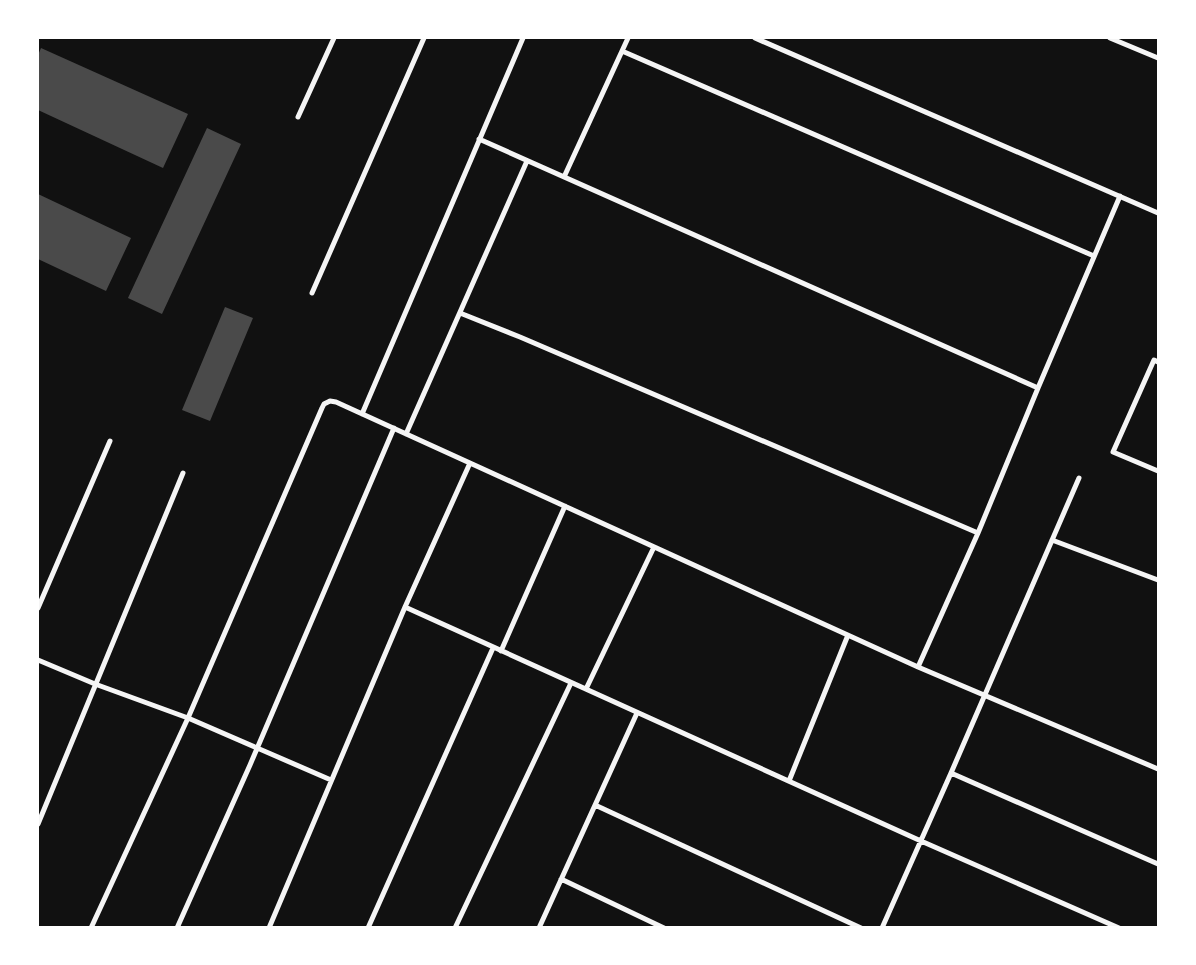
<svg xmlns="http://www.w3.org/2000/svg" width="1196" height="965" viewBox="0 0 1196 965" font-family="'Sofia Sans Condensed',sans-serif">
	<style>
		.building { fill: #4a4a4a }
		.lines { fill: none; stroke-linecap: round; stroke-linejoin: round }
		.minor { stroke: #f5f5f5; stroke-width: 5 }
	</style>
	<rect width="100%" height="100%" fill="#111"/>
	<path class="building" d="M41 48 188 114 163 168 38 110V55Z
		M207 128 241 144 162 314 128 298Z
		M38 194 131 238 106 291 38 259Z
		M225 307 253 318 210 421 182 410Z"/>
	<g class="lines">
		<path class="minor" d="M755 38 1158 213
			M1110 38 1158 58
			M622 51 1094 256
			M298 117 334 38
			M479 139 1038 388 1120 196
			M564 177 628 38
			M312 293 424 38
			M460 313 520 337 978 533
			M1158 362 1154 360 1113 452 1158 471
			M362 414 523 38
			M406 434 527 161
			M1052 540 1158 580
			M405 607 921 841 1119 928
			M38 608 110 441
			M501 651 565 506
			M38 660 95 684 188 718 331 780
			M918 667 978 533 1038 388
			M586 689 654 547
			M951 773 1158 864
			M789 781 848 635
			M595 805 861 928
			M38 824 183 473
			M561 879 664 928
			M91 928 188 718 322 408 324 404 330 401 336 402 918 667 1158 769
			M177 928 250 765 394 428
			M269 928 405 607 470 463
			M368 928 493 648
			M455 928 571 683
			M539 928 637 713
			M882 928 951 773 1079 478"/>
	</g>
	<rect width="1196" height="965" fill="none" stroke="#ffffff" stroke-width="78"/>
</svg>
